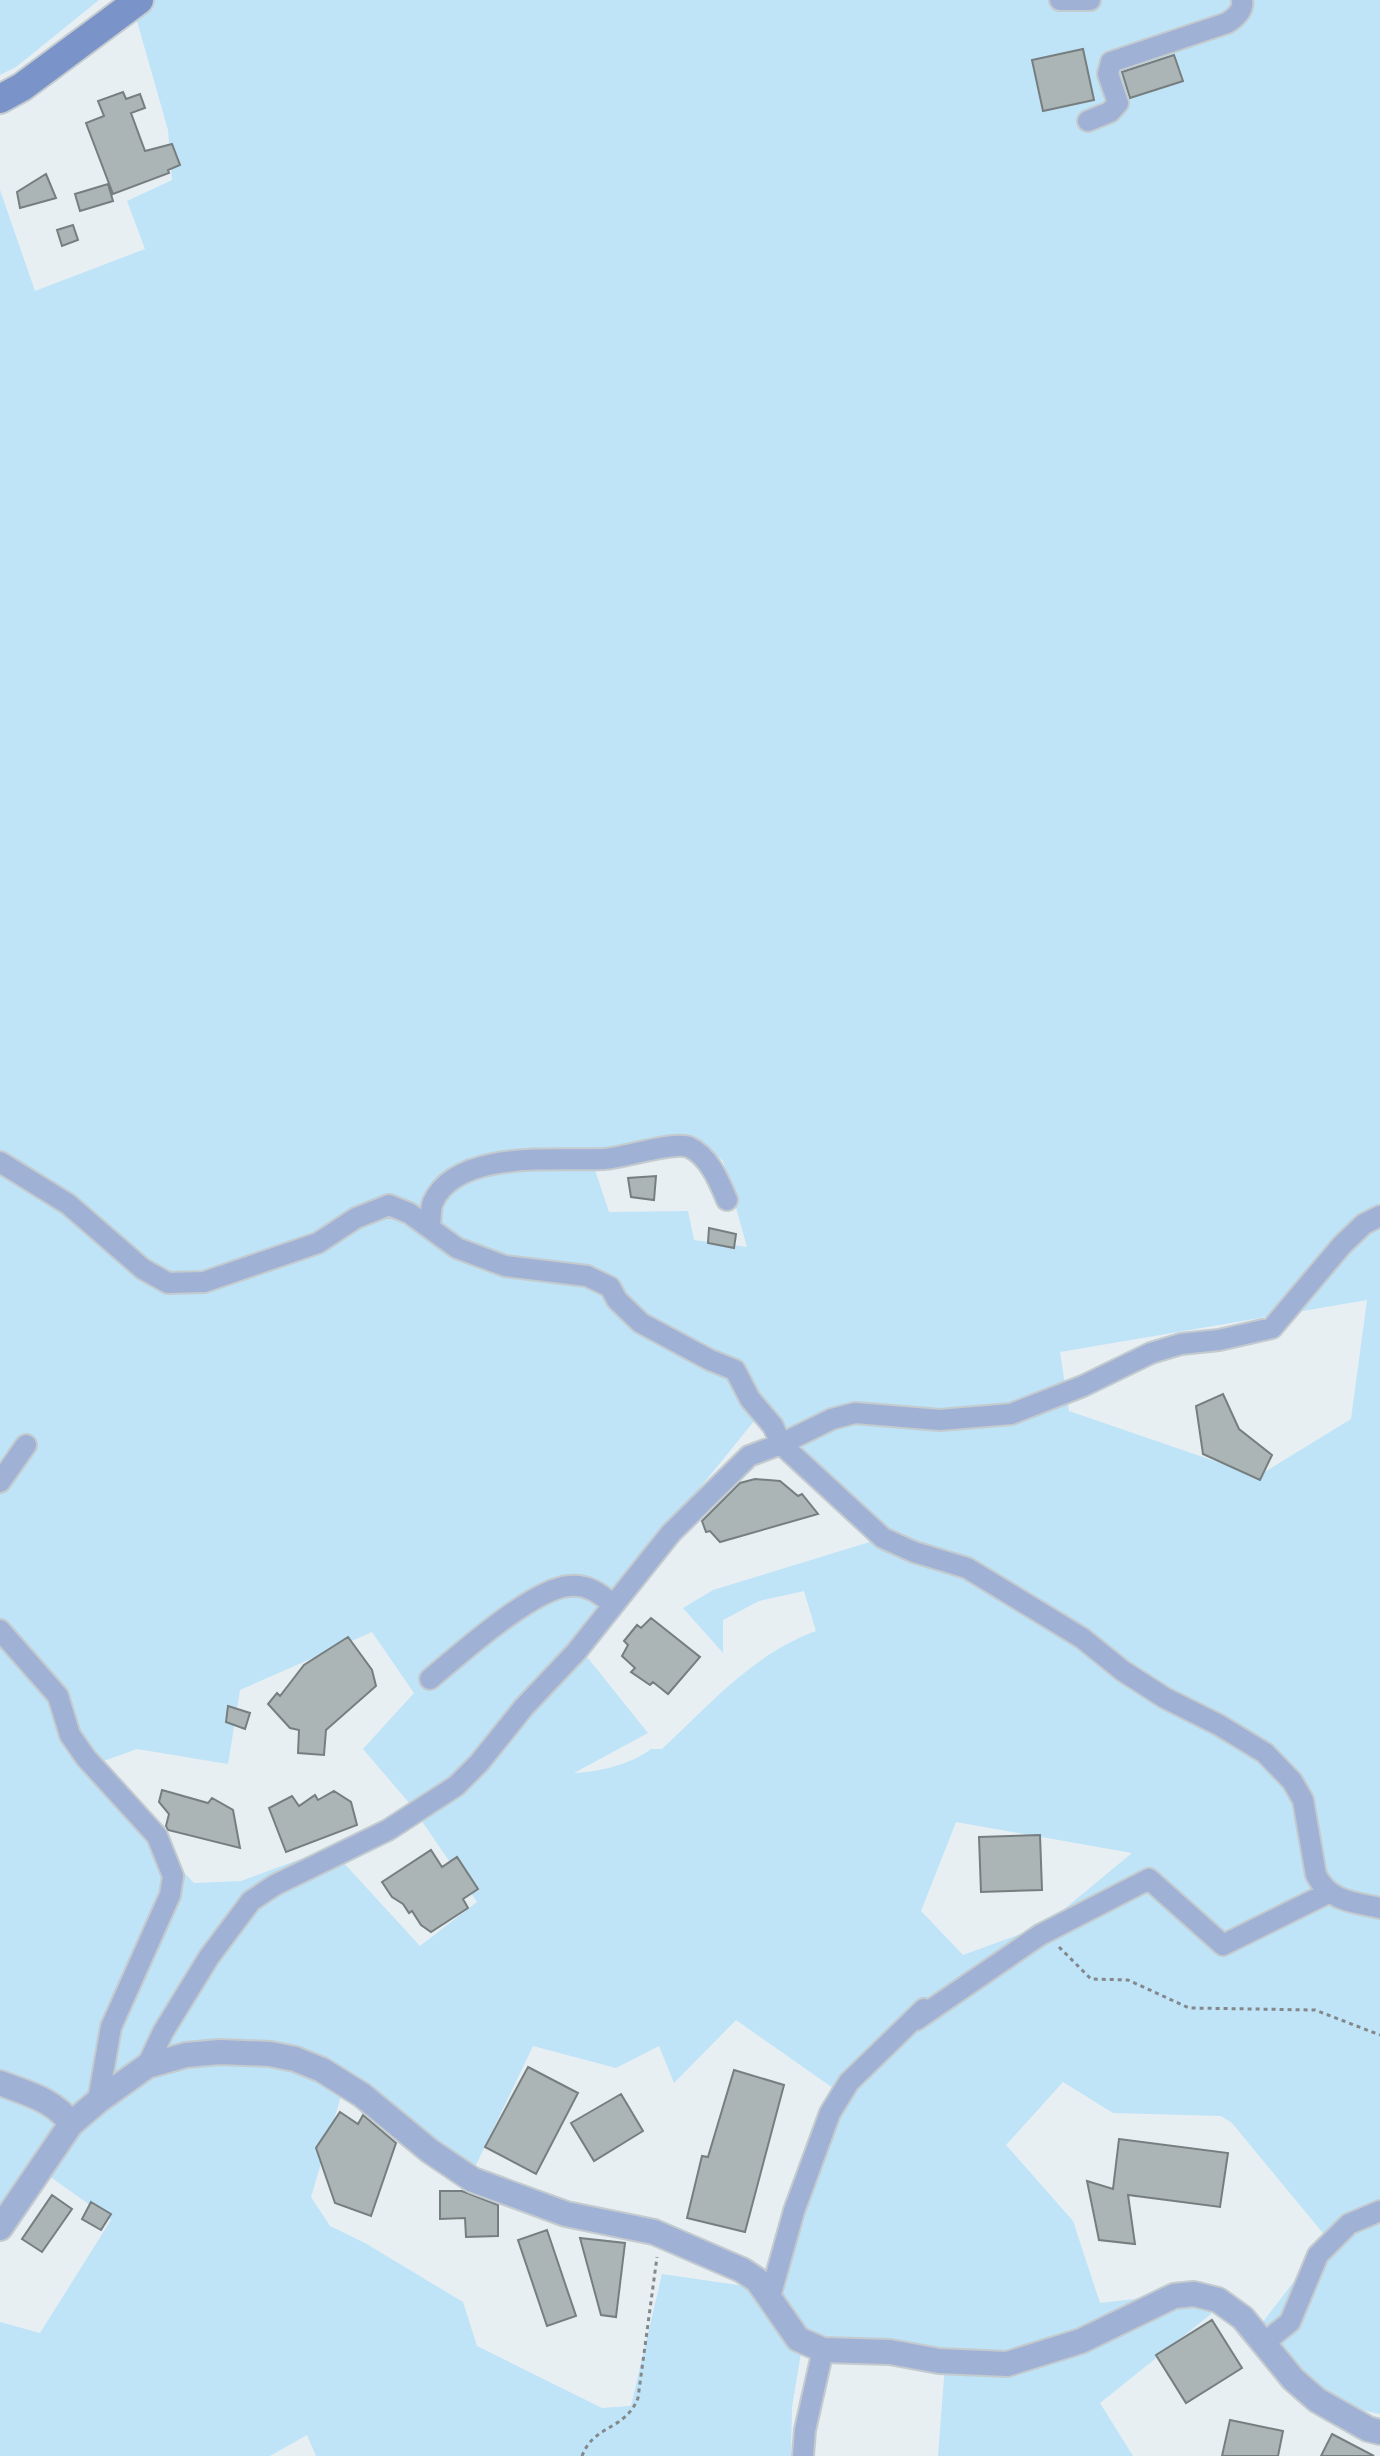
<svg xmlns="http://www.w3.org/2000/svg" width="1380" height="2456" viewBox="0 0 1380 2456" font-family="Poppins,sans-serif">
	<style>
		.green { fill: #bfe3f7; fill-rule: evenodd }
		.building { fill: #acb5b5; stroke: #767e7f; stroke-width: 2 }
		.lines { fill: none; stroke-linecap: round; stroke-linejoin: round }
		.minor-casing { stroke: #c4cbce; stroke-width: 24 }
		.tertiary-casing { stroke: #c4cbce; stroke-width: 28 }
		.secondary-casing { stroke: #c4cbce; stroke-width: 32 }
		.path { stroke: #83888b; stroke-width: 3; stroke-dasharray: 4 4; stroke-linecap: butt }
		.minor { stroke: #a0b1d6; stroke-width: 20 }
		.tertiary { stroke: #a0b1d6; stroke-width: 24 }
		.secondary { stroke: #7a93c9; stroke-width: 28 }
	</style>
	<rect width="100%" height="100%" fill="#e7eff3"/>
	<path class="green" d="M0 0H99L16 67 0 75Z
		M131 0H1380V2414L1352 2408 1290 2375 1253 2335 1327 2238 1232 2123 1221 2116 1113 2113 1063 2082 1006 2145 1073 2221 1100 2303 1203 2291 1211 2314 1100 2403 1133 2456H938L946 2352 801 2353 792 2407 791 2456H316L307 2435 270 2456H0V2322L40 2333 111 2220 31 2163 0 2208V190L35 291 145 249 127 201 172 180 168 130ZM709 1150 723 1161 747 1247 694 1240 688 1211 609 1212 595 1170ZM1367 1300 1351 1419 1258 1476 1069 1411 1060 1352ZM759 1415 873 1541 713 1590 683 1608 723 1653V1620L759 1601 804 1591 816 1631C753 1654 710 1704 662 1749H651C632 1764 599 1772 574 1773L648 1733 575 1642ZM372 1632 414 1693 363 1749 411 1805 477 1902 420 1946 330 1848 241 1881 194 1883 158 1846 98 1763 137 1749 228 1764 240 1690ZM956 1822 1132 1853 1045 1925 963 1955 921 1911ZM736 2020 833 2088 758 2288 662 2274 631 2406 602 2408 477 2346 463 2302 365 2243 330 2226 311 2197 344 2086 475 2167 533 2046 616 2068 659 2046 674 2083Z"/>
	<path class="building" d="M1083 49 1094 100 1043 111 1032 60Z
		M1174 55 1183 81 1130 98 1122 72Z
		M123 92 126 99 140 94 145 108 131 113 145 151 172 144 180 165 168 170 169 173 113 194 86 123 104 116 98 101Z
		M46 174 56 198 20 208 17 192Z
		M108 184 113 201 80 211 75 194Z
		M73 225 78 240 62 246 57 230Z
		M656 1176 654 1200 631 1197 628 1178Z
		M709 1228 736 1234 734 1248 708 1243Z
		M1223 1394 1239 1429 1272 1455 1260 1480 1203 1454 1196 1406Z
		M755 1479 780 1481 798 1496 802 1494 818 1514 720 1542 710 1531 706 1532 702 1521 740 1483Z
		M651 1618 700 1657 668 1694 653 1682 650 1685 631 1672 635 1668 622 1656 628 1645 624 1641 637 1625 641 1628Z
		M348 1637 372 1670 376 1686 326 1730 324 1755 298 1753 299 1730 290 1728 268 1704 277 1693 280 1696 304 1665Z
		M228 1706 250 1713 245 1729 226 1722Z
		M162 1790 208 1803 212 1798 233 1810 240 1848 168 1830 166 1826 169 1814 159 1802Z
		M334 1791 351 1802 357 1825 286 1852 269 1808 292 1796 299 1806 315 1795 318 1800Z
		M1040 1835 1042 1890 981 1892 979 1837Z
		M431 1850 442 1867 457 1857 478 1889 463 1899 468 1908 431 1932 421 1925 412 1911 409 1913 403 1904 392 1897 382 1882Z
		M528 2067 578 2093 536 2174 485 2147Z
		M734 2070 784 2085 745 2232 687 2218 702 2156 708 2157Z
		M621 2094 643 2131 594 2161 571 2123Z
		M340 2112 358 2124 363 2115 396 2143 371 2216 335 2203 316 2148Z
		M1119 2139 1228 2153 1220 2207 1128 2195 1135 2244 1099 2240 1087 2181 1113 2189Z
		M440 2191H462L498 2205V2236L466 2237 465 2218 440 2219Z
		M52 2195 72 2209 42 2252 22 2239Z
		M91 2202 111 2214 101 2230 82 2219Z
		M547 2230 576 2316 547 2326 518 2240Z
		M580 2238 625 2243 616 2317 601 2315Z
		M1212 2320 1242 2368 1186 2403 1156 2355Z
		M1230 2420 1283 2431 1278 2456H1222Z
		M1332 2434 1374 2456H1321Z"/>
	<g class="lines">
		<g class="minor-casing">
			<path id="minor" d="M1060 0H1090
				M1088 121 1110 112 1118 103 1108 74 1111 62 1227 23C1235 18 1244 10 1242 0
				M0 1162 68 1204 143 1269 168 1283 204 1282 318 1243 356 1218 389 1205 409 1213 457 1248 505 1266 587 1276 610 1287 617 1300 641 1323 710 1360 735 1370 750 1399 773 1426 781 1444 832 1419 855 1413 940 1420 1011 1414 1083 1386 1151 1353 1181 1344 1219 1340 1272 1328 1342 1245 1364 1224 1380 1216
				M430 1227C431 1219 430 1209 433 1202 457 1149 558 1161 604 1159 623 1158 674 1141 689 1147 709 1156 719 1181 727 1200
				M0 1482 26 1445
				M0 1630 58 1696 70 1735 86 1758 157 1836 173 1876 170 1895 111 2027 98 2101
				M430 1679C460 1654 532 1589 569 1586 587 1584 600 1593 613 1605
				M916 2020 1040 1935 1149 1879 1223 1945 1328 1893
				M147 2066 163 2032 209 1957 251 1901 275 1885 388 1830 456 1786 479 1763 524 1707 576 1652 671 1533 749 1456 781 1444 883 1538 914 1552 967 1568 1082 1638 1123 1671 1165 1698 1219 1725 1265 1753 1292 1781 1303 1800 1316 1875C1330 1902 1353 1902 1380 1908
				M770 2297 794 2211 830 2113 849 2082 924 2009
				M1264 2343 1290 2322 1318 2255 1349 2224 1380 2211
				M803 2456 805 2430 823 2350"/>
		</g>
		<g class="tertiary-casing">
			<path id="tertiary" d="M0 2083C26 2093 55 2100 71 2124
				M0 2228 71 2124 98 2101 147 2066 186 2055 220 2052 270 2054 295 2059 322 2070 362 2095 430 2151 473 2180 566 2214 654 2232 742 2270 757 2280 798 2339 823 2350 890 2352 939 2361 1007 2364 1081 2341 1174 2296 1194 2294 1218 2300 1243 2318 1293 2379 1317 2400 1368 2429 1380 2432"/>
		</g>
		<g class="secondary-casing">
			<path id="secondary" d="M0 99 22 87 139 0"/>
		</g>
		<path class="path" d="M1059 1947 1091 1979 1128 1980 1189 2008 1315 2010 1380 2035
			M582 2456C594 2424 625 2431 638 2398L657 2257"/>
		<use href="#minor" class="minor"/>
		<use href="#tertiary" class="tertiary"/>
		<use href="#secondary" class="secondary"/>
	</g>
</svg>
